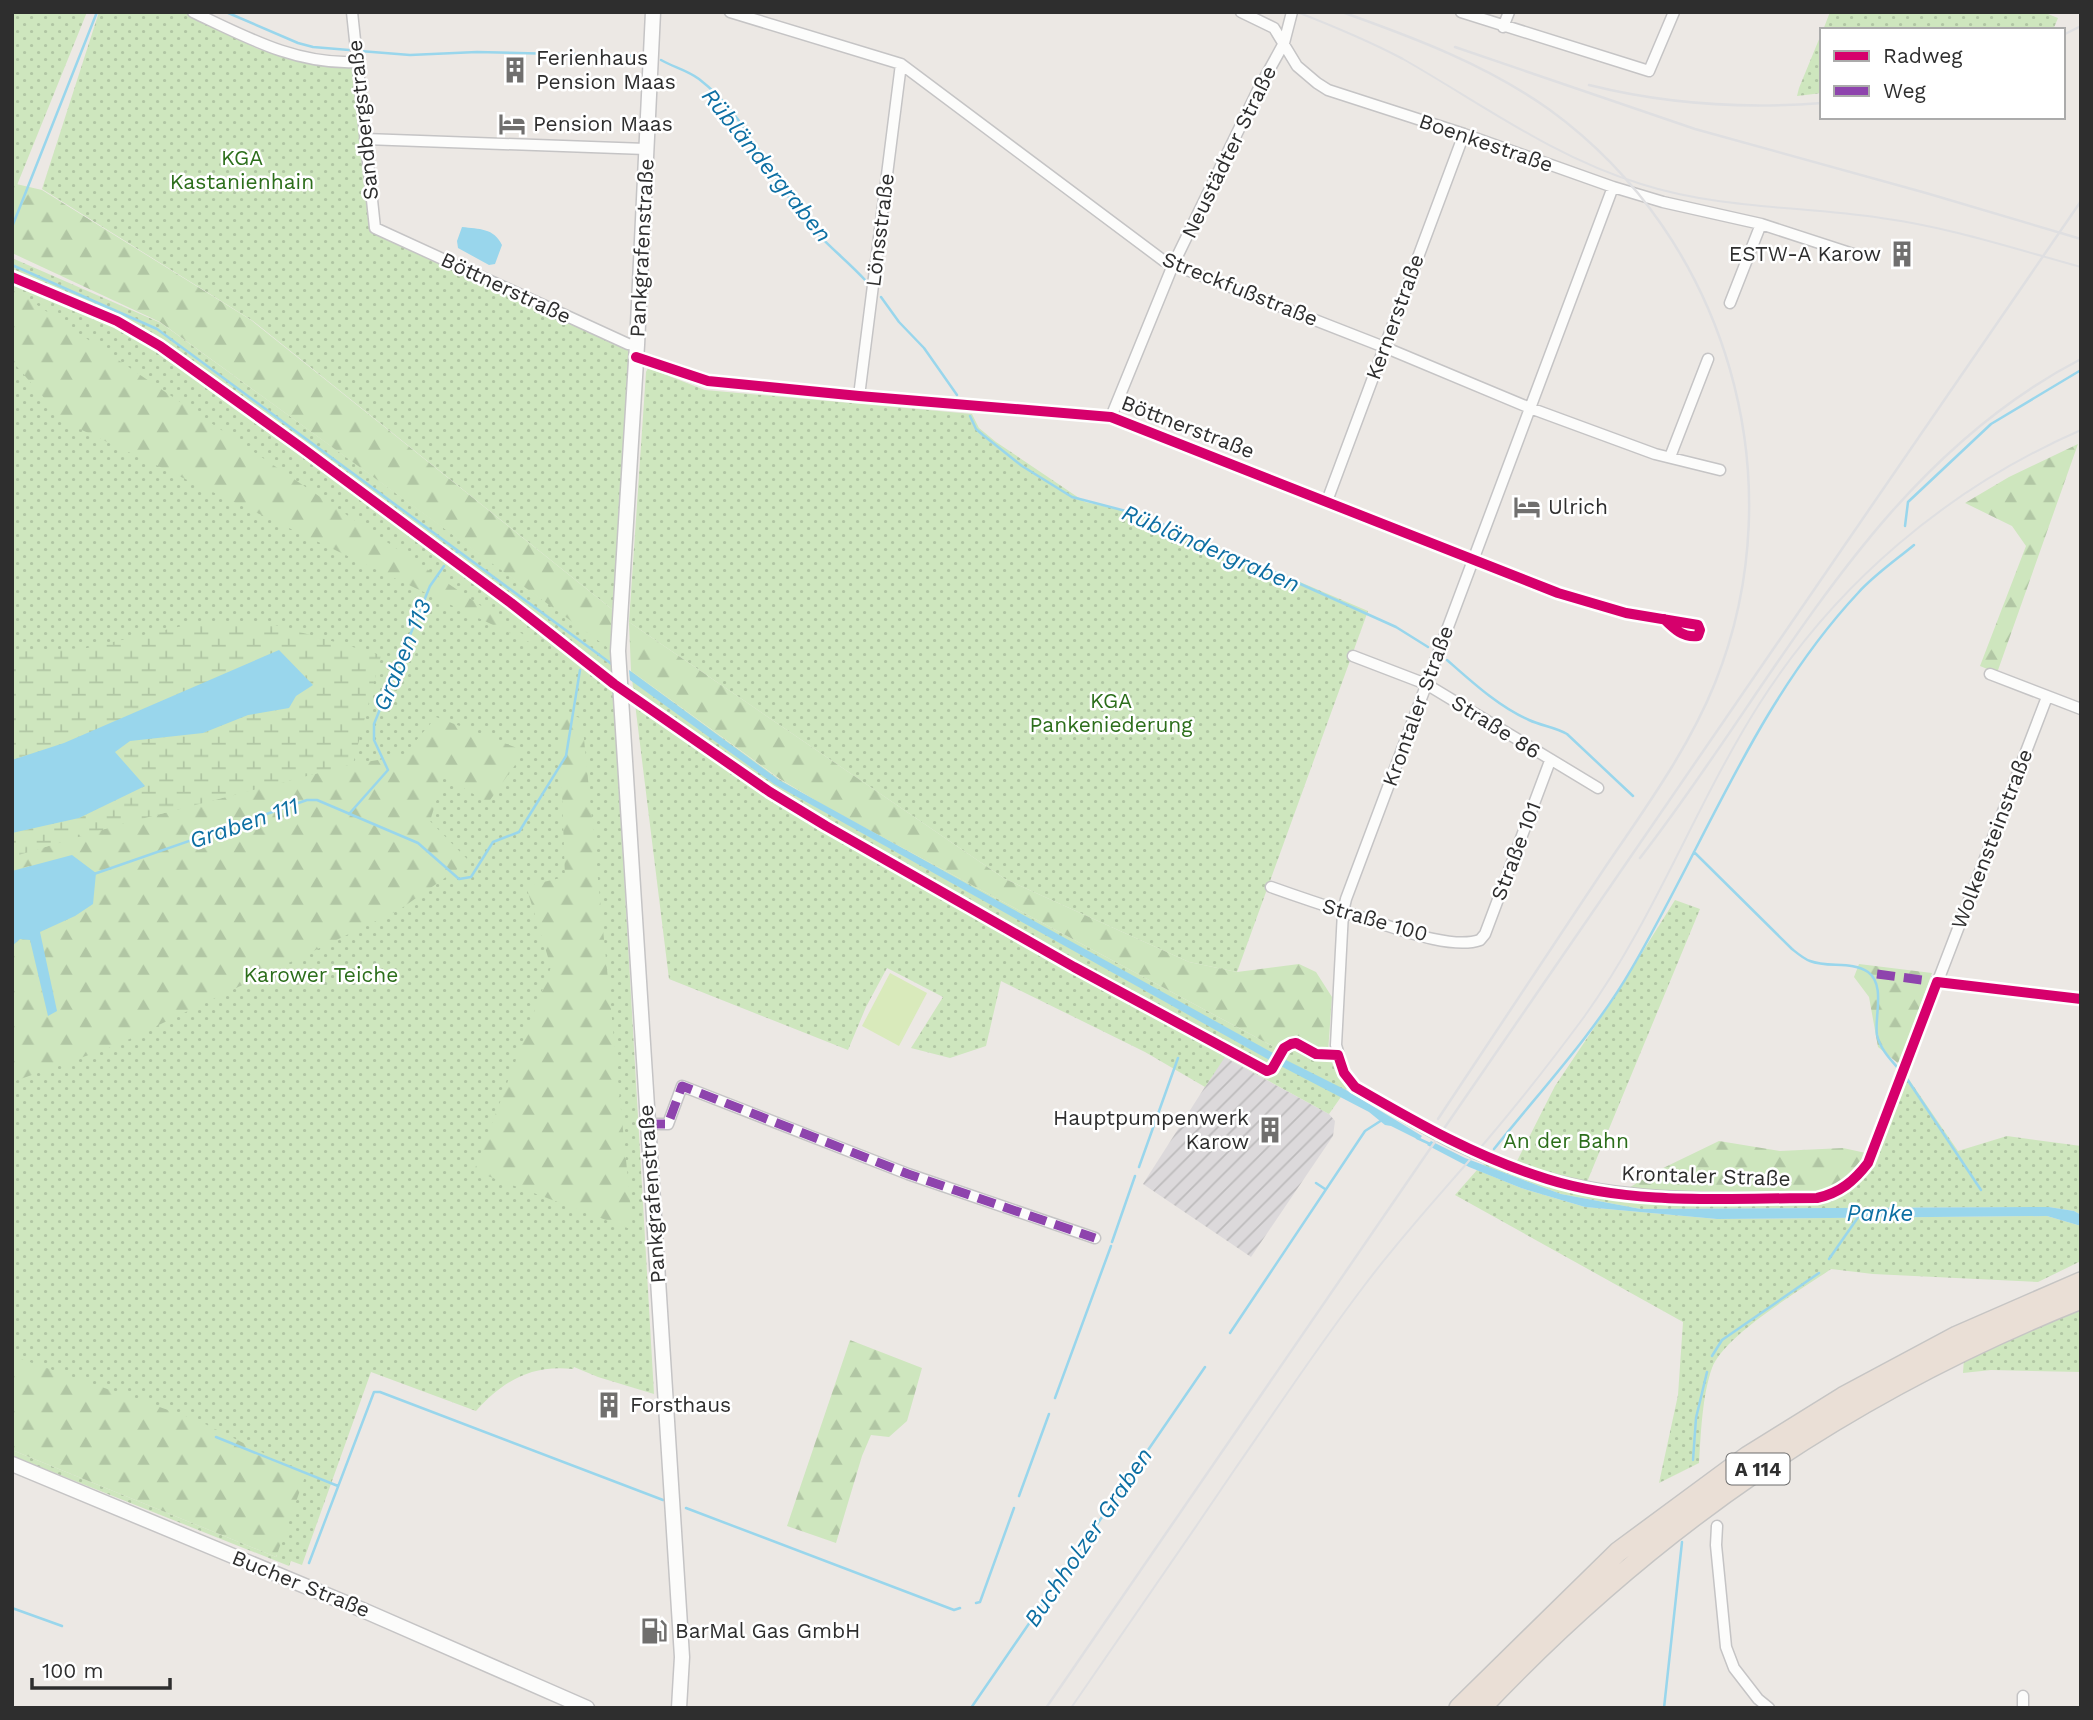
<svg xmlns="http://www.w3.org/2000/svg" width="2093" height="1720" viewBox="0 0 2093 1720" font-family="'Work Sans',sans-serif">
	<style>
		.industrial { fill: url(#industrial-furrows) }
		.green { fill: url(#green-dots) }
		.forest { fill: url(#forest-firs) }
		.wetland { fill: url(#wetland-marsh) }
		.pitch { fill: #d9eabb }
		.water { fill: #99d6ec }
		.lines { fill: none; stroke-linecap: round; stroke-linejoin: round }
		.stream { stroke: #99d6ec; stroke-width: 2.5 }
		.minor-casing { stroke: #c5c4c5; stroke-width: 13 }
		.secondary-casing { stroke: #c5c4c5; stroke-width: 17 }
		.motorway-casing { stroke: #c6c5c4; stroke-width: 22 }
		.minor { stroke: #fcfcfb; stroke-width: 10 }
		.secondary { stroke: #fcfcfb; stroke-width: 14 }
		.motorway { stroke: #eadfd6; stroke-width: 19 }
		.tram { stroke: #dfdfe1; stroke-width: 2 }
		.rail { stroke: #dfdfe1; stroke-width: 2.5 }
		.quiet { stroke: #8e44ad; stroke-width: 9; stroke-dasharray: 18 9; stroke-linecap: butt }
		.cycleway-casing { stroke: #fff; stroke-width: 15 }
		.cycleway { stroke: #d6006c; stroke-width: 10 }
		.labels { text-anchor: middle; stroke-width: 5; stroke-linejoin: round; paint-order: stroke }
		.shield { fill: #fff; stroke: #6d6d6d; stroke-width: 2 }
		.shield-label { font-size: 19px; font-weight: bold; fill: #2e2e2e }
		.poi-label { font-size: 21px; fill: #2e2e2e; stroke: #fff; text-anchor: start }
		.street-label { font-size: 21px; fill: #2e2e2e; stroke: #fff }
		.park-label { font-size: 21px; fill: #2c6e1b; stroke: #fff }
		.water-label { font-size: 23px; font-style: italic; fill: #0d6fa3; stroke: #fff }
	</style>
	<defs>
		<pattern id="industrial-furrows" width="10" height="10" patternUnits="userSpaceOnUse" patternTransform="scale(1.75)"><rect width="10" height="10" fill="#dcd9db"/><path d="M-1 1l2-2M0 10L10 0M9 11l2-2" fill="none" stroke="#bdbbbc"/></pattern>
		<pattern id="green-dots" width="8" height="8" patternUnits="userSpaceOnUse" patternTransform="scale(1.75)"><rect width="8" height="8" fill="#cee6be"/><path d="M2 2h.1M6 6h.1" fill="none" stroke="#b1c6a4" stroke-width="1.8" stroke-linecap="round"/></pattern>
		<pattern id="forest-firs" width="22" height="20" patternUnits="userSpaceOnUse" patternTransform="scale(1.75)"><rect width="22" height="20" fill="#cee6be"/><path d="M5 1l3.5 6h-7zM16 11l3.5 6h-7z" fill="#b1c6a4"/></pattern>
		<pattern id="wetland-marsh" width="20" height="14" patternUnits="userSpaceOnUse" patternTransform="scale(1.75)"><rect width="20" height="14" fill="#cee6be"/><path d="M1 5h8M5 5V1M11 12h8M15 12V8" fill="none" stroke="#b1c6a4"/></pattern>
	</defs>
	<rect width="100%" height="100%" fill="#ece8e4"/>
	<path class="industrial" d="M1224 1057 1329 1114 1335 1121 1333 1136 1251 1257 1143 1184Z"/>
	<path class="green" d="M12 12H87L13 195H12Z
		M99 12H184L258 49 314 62 353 67 371 230 632 352 617 595 613 610 253 321 42 189Z
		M1830 12H2043L2058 18 2053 30H1823Z
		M1822 32V93L1797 96 1799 88Z
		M12 258 161 323 611 649 654 1394 598 1377 574 1367 573 1369C532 1364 503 1381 476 1411L371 1372 302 1565 291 1561 289 1566 12 1456V1450L276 1557 277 1555 12 1442Z
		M648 368 705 390 972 414 979 428 996 442 1085 502 1140 514 1368 611 1237 972 1189 962 1005 879 629 622 646 372Z
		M631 671 779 779 828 808 1280 1050 1286 1044 1296 1041 1307 1047 1328 1052 1336 1073 1348 1087 1329 1114 1225 1057 1205 1087 1145 1052 1001 981 986 1046 950 1058 911 1048 943 997 887 968 866 1007 848 1050 669 979Z
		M1675 900 1700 909 1587 1182 1516 1163 1555 1086 1608 1007Z
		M1908 1078 1958 1151 2007 1136 2081 1146V1215L2074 1211 2049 1207 1641 1209 1561 1194 1483 1165 1485 1163 1546 1185 1630 1200 1801 1203C1808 1203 1817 1203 1823 1201 1873 1189 1890 1120 1908 1078Z
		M1477 1170 1521 1188 1585 1207 1717 1219 2047 1216 2081 1226V1261L2038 1282 1873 1274 1831 1269C1801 1290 1724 1335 1712 1368 1702 1396 1701 1434 1699 1463L1659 1483 1678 1395 1683 1322 1455 1195Z
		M2081 1306V1372L1991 1370 1963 1373 1964 1358Z"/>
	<path class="forest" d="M12 183 42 190 251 320 613 610 611 650 160 322 12 253Z
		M12 288 546 650 65 422 12 361Z
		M2078 444 1997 673 1980 666 2026 546 2012 526 1965 503 2009 477Z
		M629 622 1005 879 1189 962 1237 972 1299 964 1316 972 1332 997 1328 1052H1316L1296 1041 1286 1044 1280 1050 828 808 780 779 631 671Z
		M559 709 582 719 633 1230 474 1171 551 967 526 886 565 877Z
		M436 717 525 751 488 803 444 776 430 821 469 861 399 910 117 1045 12 1082V946L20 939 30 940 48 1015 40 932 75 916 29 866 12 871V857L118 825 353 764 403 756Z
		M1859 964 1932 973 1899 1064 1878 1047 1869 997 1854 977Z
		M1719 1141 1780 1151 1843 1148 1866 1153 1856 1170 1843 1184 1817 1194H1663L1627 1189 1657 1171Z
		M850 1340 922 1368 907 1421 889 1437 871 1435 862 1456 836 1543 787 1526Z
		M12 1356 197 1420 306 1474 276 1557 12 1450Z"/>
	<path class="wetland" d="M191 624 275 625 381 655 353 764 118 825 12 857V833L79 818 145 786 115 751 129 741 203 733 248 715 289 708 64 743 12 760V652L87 648Z"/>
	<path class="pitch" d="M890 973 927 993 899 1046 862 1026Z"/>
	<path class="water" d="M462 227C479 229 494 228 502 245L495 264 489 265 458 248 457 241Z
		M279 650 313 685 296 696 289 708 248 715 203 733 130 741 115 752 145 786 79 818 12 833V760L64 743Z
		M629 670 779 780 1282 1058 1346 1090 1422 1136 1419 1140 1391 1126 1385 1125 1369 1112 1273 1062 774 784 630 680Z
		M72 855 96 873 93 904 75 916 40 932 57 1011 48 1016 30 940 20 939 12 946V871Z
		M1431 1141 1465 1158 1561 1194 1641 1209 2049 1207 2074 1211 2081 1215V1226L2047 1216 1717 1219 1585 1207 1521 1188 1469 1167 1427 1145Z"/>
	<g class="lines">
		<path class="stream" d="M226 12 298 43 313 47 349 50
			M360 51 410 55 477 52 640 56
			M661 60C673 67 687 70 699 79 745 114 768 172 802 216 821 241 845 258 866 281
			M12 227 97 12
			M12 265 157 329 613 665
			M881 297 899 322 924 348 957 395
			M970 416 976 429 983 435 1022 466 1072 497 1145 516 1255 568 1276 573 1396 627 1428 647
			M1905 526 1908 502 1991 424 2081 370
			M450 558 458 551
			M1447 660C1472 682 1499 707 1529 720 1542 726 1555 727 1567 734L1633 796
			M349 814 388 770 374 740V724L430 586 444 566
			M1694 852 1792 949C1797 953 1804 959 1810 961 1828 968 1852 961 1868 972 1886 985 1874 1018 1877 1035 1880 1048 1889 1058 1897 1067
			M94 874 307 800H317L418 843 459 879 471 877 493 842 519 832 566 756 580 670
			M1905 1076 1981 1190
			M1417 1138 1430 1144
			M1494 1149C1541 1090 1594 1034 1632 968 1705 843 1757 701 1858 593 1874 575 1896 560 1914 545
			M1139 1167 1178 1058
			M1316 1183 1325 1189
			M1112 1242 1135 1176
			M1829 1259 1859 1216
			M1230 1333 1365 1131 1382 1120
			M1712 1356 1722 1340 1819 1273
			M1055 1398 1111 1246
			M216 1437 338 1486
			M1693 1460 1696 1418 1707 1372
			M1019 1496 1049 1414
			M686 1508 954 1610 960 1608
			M309 1563 374 1392H380L663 1500
			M976 1603 980 1602 1014 1508
			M12 1608 62 1626
			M971 1708 1205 1367
			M1664 1708 1682 1542"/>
		<g class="minor-casing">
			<path id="minor" d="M193 12C246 37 296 65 357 62
				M352 12 375 228 628 344 637 345
				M730 12 901 64 1164 261 1384 347 1530 408 1655 454 1720 470
				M1241 12 1274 28 1297 66 1317 83 1328 90 1464 134 1613 187 1663 202 1761 224 1853 254
				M1461 12 1649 71 1674 12
				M1503 27 1509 12
				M365 139 646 149
				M1613 187 1346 899 1343 912 1336 1045 1344 1073 1355 1087C1389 1107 1422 1128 1457 1145 1554 1191 1642 1199 1748 1198 1798 1198 1834 1209 1868 1163L2047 697
				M1730 303 1761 224
				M636 357 708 381 859 396 1111 417 1558 593 1626 613 1698 625 1700 630 1698 636C1683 638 1674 629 1664 619
				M859 396 901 64
				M1111 417 1173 265 1257 92 1284 43 1292 12
				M1670 457 1708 359
				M1327 501 1464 134
				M1353 656 1426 684 1598 788
				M1990 674 2081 709
				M1271 887C1299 897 1326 906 1354 915 1386 924 1449 951 1480 940L1485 934 1550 761
				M1937 982 2081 999
				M647 1124H668L682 1086 908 1174 1095 1238
				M1717 1526 1716 1545 1726 1647 1734 1668 1758 1699 1769 1708
				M2023 1708V1696"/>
		</g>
		<g class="secondary-casing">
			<path id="secondary" d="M653 12 637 345 618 651 682 1657 679 1708
				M12 1464 365 1611 587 1708"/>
		</g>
		<g class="motorway-casing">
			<path id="motorway" d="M1459 1708 1618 1552 1748 1456 1843 1397 1957 1336 2081 1282
				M1481 1708C1653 1526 1848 1392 2081 1299"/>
		</g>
		<use href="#minor" class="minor"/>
		<use href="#secondary" class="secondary"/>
		<use href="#motorway" class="motorway"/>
		<path class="tram" d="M1297 12C1333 26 1369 41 1403 59 1482 104 1553 157 1641 184 1719 209 1801 206 1881 218 1949 227 2015 249 2081 267
			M1071 1708C1126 1628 1181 1549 1235 1469 1278 1407 1319 1345 1364 1286 1402 1235 1446 1188 1487 1140 1521 1100 1553 1059 1584 1017 1654 920 1695 806 1758 706 1835 584 1948 488 2081 430"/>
		<path class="rail" d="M1342 12C1415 38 1487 65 1550 110 1727 239 1797 479 1715 683 1688 750 1644 810 1604 869 1549 952 1493 1035 1438 1119
			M2063 35 2081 26
			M1455 47 1695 129 1926 193 2081 239
			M1589 85C1665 104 1744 109 1822 103
			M1640 858C1777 682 1874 466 2081 359
			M1046 1708 2081 201"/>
		<path class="quiet" d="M1877 974 1937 982
			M647 1124H668L682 1086 908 1174 1095 1238"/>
		<g class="cycleway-casing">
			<path id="cycleway" d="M12 277 117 321 160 346 302 448 511 603 614 684 770 792 826 826 1074 967 1267 1071 1272 1069 1284 1048 1291 1044 1296 1043 1316 1054 1338 1055 1344 1073 1355 1087C1419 1124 1476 1157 1547 1179 1633 1206 1728 1198 1817 1198 1840 1193 1854 1181 1868 1163L1937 982 2081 999
				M636 357 708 381 859 396 1111 417 1558 593 1626 613 1698 625 1700 630 1698 636C1683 638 1674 629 1664 619"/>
		</g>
		<use href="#cycleway" class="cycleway"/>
	</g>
	<defs>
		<g id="building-bare" transform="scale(2.1)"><path d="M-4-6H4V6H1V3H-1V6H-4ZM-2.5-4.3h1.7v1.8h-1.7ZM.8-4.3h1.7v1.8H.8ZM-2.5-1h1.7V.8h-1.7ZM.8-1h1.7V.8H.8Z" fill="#706f6e" stroke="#fff" stroke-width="2.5" paint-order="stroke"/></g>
		<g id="hotel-bare" transform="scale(2.1)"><path d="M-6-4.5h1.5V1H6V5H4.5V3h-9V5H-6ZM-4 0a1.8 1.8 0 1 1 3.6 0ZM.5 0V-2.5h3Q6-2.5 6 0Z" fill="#706f6e" stroke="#fff" stroke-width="2.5" paint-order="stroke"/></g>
		<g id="fuel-bare" transform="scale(2.1)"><path d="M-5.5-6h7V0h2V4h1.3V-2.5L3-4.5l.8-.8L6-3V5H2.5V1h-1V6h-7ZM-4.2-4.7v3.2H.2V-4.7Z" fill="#706f6e" stroke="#fff" stroke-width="2.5" paint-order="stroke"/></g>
	</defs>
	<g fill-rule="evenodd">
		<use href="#building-bare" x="515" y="70"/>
		<use href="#hotel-bare" x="512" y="124"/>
		<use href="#building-bare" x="1902" y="254"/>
		<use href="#hotel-bare" x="1527" y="507"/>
		<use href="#building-bare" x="1270" y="1130"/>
		<use href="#building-bare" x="609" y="1405"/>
		<use href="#fuel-bare" x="654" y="1631"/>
	</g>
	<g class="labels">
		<rect class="shield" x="1726.5" y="1453.5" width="63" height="31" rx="5"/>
		<g class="shield-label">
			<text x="1758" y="1476">A 114</text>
		</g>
		<g class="poi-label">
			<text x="536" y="65">Ferienhaus<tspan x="536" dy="24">Pension Maas</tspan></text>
			<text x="533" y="131">Pension Maas</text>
			<text x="1881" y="261" text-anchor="end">ESTW-A Karow</text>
			<text x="1548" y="514">Ulrich</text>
			<text x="1249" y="1125" text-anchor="end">Hauptpumpenwerk<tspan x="1249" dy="24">Karow</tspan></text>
			<text x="630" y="1412">Forsthaus</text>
			<text x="675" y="1638">BarMal Gas GmbH</text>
		</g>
		<g class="street-label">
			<text transform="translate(363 120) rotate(-96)" y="7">Sandbergstraße</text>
			<text transform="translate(1486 143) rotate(19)" y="7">Boenkestraße</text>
			<text transform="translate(1229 152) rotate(-64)" y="7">Neustädter Straße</text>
			<text transform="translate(880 230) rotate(-83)" y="7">Lönsstraße</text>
			<text transform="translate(642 248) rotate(-87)" y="7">Pankgrafenstraße</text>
			<text transform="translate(506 288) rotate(25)" y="7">Böttnerstraße</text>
			<text transform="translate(1240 289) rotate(22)" y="7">Streckfußstraße</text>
			<text transform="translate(1395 317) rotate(-70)" y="7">Kernerstraße</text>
			<text transform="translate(1188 427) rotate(21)" y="7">Böttnerstraße</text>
			<text transform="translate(1418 706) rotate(-70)" y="7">Krontaler Straße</text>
			<text transform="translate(1496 727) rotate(32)" y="7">Straße 86</text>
			<text transform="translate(1992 839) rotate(-69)" y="7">Wolkensteinstraße</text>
			<text transform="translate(1516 851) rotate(-69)" y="7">Straße 101</text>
			<text transform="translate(1375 920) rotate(16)" y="7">Straße 100</text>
			<text transform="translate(1706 1176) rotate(2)" y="7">Krontaler Straße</text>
			<text transform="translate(652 1194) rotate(-94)" y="7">Pankgrafenstraße</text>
			<text transform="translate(301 1584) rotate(22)" y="7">Bucher Straße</text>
		</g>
		<g class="park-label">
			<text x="242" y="165">KGA<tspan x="242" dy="24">Kastanienhain</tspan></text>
			<text x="1111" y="708">KGA<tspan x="1111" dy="24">Pankeniederung</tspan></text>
			<text x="321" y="982">Karower Teiche</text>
			<text x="1566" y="1148">An der Bahn</text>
		</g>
		<g class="water-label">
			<text transform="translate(767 165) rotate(51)" y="8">Rübländergraben</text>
			<text transform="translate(1211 548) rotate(23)" y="8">Rübländergraben</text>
			<text transform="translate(402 655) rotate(-68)" y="8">Graben 113</text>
			<text transform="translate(244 823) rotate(-19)" y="8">Graben 111</text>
			<text x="1880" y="1221">Panke</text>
			<text transform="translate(1088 1537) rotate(-56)" y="8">Buchholzer Graben</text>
		</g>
	</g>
	<rect width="2093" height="1720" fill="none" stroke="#2e2e2e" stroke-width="28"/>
	<rect x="1820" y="28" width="245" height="91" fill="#ffffff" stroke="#ababab" stroke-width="2"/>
	<rect x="1834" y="51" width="35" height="10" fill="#d6006c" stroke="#ababab" stroke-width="2"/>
	<text x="1883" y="63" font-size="21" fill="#2e2e2e">Radweg</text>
	<rect x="1834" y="86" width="35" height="10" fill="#8e44ad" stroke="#ababab" stroke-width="2"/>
	<text x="1883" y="98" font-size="21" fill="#2e2e2e">Weg</text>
	<path d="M32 1678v10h138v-10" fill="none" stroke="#2e2e2e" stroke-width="3.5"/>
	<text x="42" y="1678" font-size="21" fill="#2e2e2e" stroke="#ffffff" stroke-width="5" paint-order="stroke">100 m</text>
</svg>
